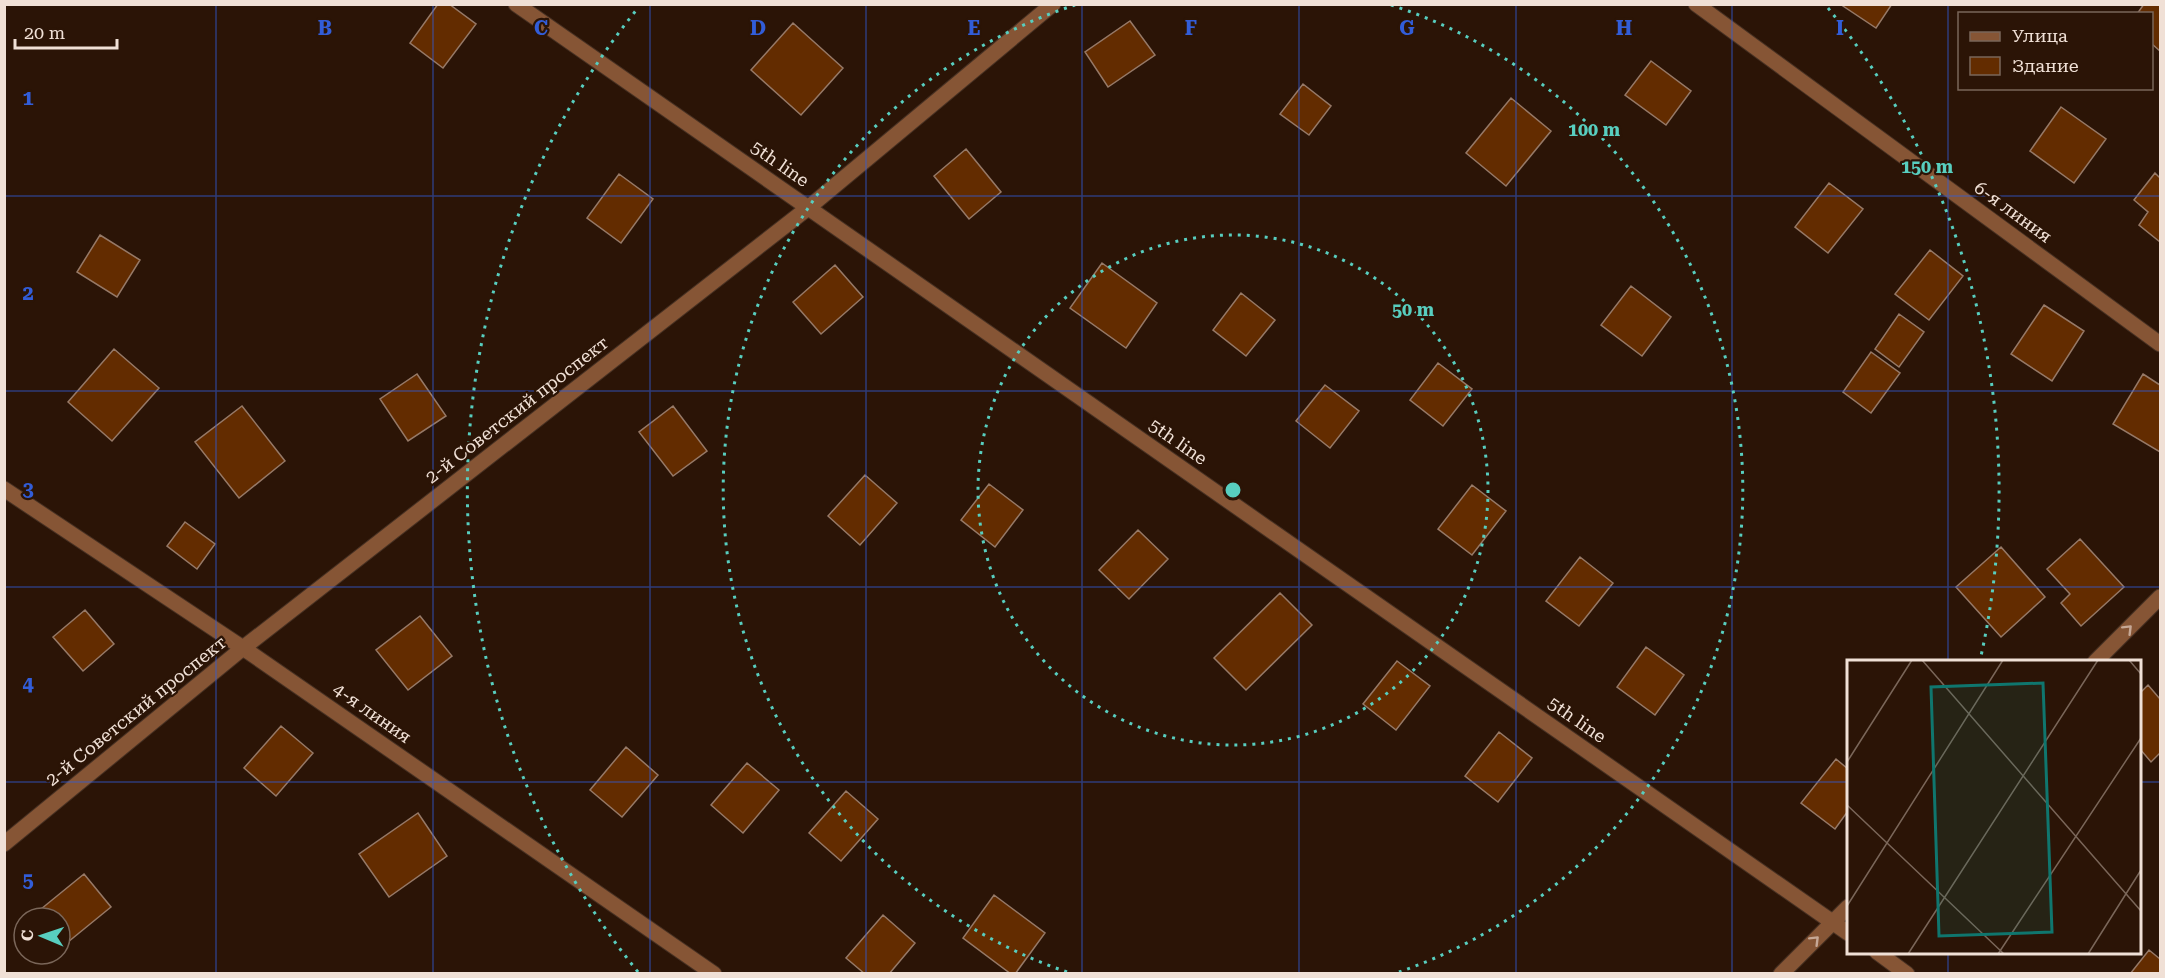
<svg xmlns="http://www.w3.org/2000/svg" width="2165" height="978" viewBox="0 0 2165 978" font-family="'Roboto Serif',serif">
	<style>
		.building { fill: #632c00; stroke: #967967; stroke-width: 1.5 }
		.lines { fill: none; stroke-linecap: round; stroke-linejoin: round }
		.minor-casing { stroke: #473123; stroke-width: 17 }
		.minor { stroke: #865535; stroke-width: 15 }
		.oneway { stroke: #c6a896 }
		.grid { fill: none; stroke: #325dd8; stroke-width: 1.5; stroke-opacity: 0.55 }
		.ring { fill: none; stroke: #58cebf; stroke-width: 3; stroke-dasharray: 3 6 }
		.labels { text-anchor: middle; stroke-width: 4.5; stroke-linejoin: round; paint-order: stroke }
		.street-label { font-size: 18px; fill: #f0e0d6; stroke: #2b1406 }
		.inset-road { fill: none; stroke: #7a6659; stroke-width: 1.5 }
		.view { fill: #0f766e; fill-opacity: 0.15; stroke: #0f766e; stroke-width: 3 }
		.inset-edge { fill: none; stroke: #f0e0d6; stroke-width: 3 }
		.grid-label { font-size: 20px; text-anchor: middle; font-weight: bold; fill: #325dd8; stroke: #2b1406; stroke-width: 4.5; stroke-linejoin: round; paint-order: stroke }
		.centre { fill: #58cebf; stroke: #2b1406; stroke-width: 3 }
		.ring-label { font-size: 18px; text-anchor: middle; font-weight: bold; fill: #58cebf; stroke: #2b1406; stroke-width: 4.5; stroke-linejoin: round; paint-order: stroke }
	</style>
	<rect width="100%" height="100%" fill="#2b1406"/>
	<path class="building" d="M438 4H449L476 24 443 68 410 43Z
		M1840 4H1892L1876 28Z
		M2144 4H2160V51L2152 44V14H2137Z
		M1130 21 1155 55 1108 87 1085 52Z
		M793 23 843 68 801 115 751 70Z
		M1651 61 1691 91 1666 125 1625 95Z
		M1303 84 1331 106 1309 135 1280 114Z
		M1511 98 1551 131 1506 186 1466 153Z
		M2061 107 2106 139 2074 183 2030 151Z
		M966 149 1001 192 969 219 934 176Z
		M2155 173 2160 178V242L2139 225 2148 212 2134 200Z
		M619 174 653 199 621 243 587 218Z
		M1829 183 1863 209 1828 253 1795 227Z
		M100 235 140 260 117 297 77 272Z
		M1930 250 1963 276 1929 320 1895 294Z
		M1102 263 1157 303 1126 348 1070 308Z
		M835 265 863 297 821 334 793 302Z
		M1631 286 1671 317 1642 356 1601 325Z
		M1241 293 1275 320 1246 356 1213 330Z
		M2044 305 2084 331 2052 381 2011 354Z
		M1899 314 1924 332 1899 367 1875 349Z
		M114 349 159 388 112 441 68 402Z
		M1871 352 1900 373 1871 413 1843 392Z
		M1438 363 1472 389 1443 426 1410 400Z
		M417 374 446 416 408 441 380 399Z
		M2143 374 2160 385V452L2113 424Z
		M1325 385 1359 411 1330 448 1296 421Z
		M242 406 285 461 239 498 195 442Z
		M673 406 707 451 673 476 639 432Z
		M865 475 897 503 860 545 828 516Z
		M989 484 1023 510 995 547 961 520Z
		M1472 485 1506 511 1472 555 1438 529Z
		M185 522 215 544 197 569 167 546Z
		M1138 530 1168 559 1129 599 1099 570Z
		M2080 539 2124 587 2081 626 2061 603 2070 594 2047 569Z
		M2001 547 2045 597 2001 637 1956 587Z
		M1580 557 1613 583 1579 626 1546 601Z
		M1280 593 1312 625 1246 690 1214 658Z
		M85 610 114 644 83 671 53 637Z
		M420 616 452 656 408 690 376 650Z
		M1646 647 1684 675 1655 715 1617 687Z
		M1397 661 1430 686 1396 730 1363 704Z
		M2148 685 2160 699V753L2151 762 2140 749V693Z
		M281 726 313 753 276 796 244 768Z
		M1499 732 1532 758 1498 802 1465 776Z
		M626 747 658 775 622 817 590 790Z
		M1836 759 1848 769V811L1835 829 1801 803Z
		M747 763 779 790 743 833 711 805Z
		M846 791 878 819 841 861 809 833Z
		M418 813 447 856 389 897 359 854Z
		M84 874 111 907 68 942 60 933V918H48L41 909Z
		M994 895 1045 933 1015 974H1011L963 938Z
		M883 915 915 943 889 974H865L846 958Z
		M2149 950 2160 959V974H2130Z"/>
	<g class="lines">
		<g class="minor-casing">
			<path id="minor" d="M516 4 1848 933
				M1696 4 2160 344
				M4 489 243 648 714 974
				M2095 662 2160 597
				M4 844 243 648 808 208 1053 4
				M1877 952 1907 974
				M1781 974 1848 907"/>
		</g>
		<use href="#minor" class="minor"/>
	</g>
	<defs><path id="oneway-chevron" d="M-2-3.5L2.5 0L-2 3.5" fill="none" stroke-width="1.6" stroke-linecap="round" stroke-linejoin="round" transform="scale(1.5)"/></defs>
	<g class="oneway">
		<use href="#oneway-chevron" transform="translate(2128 629) rotate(-45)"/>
		<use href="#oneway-chevron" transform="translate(1815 940) rotate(-45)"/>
	</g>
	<path class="grid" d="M216 4V974M433 4V974M650 4V974M866 4V974M1082 4V974M1299 4V974M1516 4V974M1732 4V974M1948 4V662M4 196H2160M4 391H2160M4 587H2160M4 782H1848M2140 782H2160M1948 952V974"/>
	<g class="ring">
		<circle cx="1233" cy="490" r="255"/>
		<path d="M1067 972A510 510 0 0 1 1075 5M1391 5A510 510 0 0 1 1399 972"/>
		<path d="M638 972A766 766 0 0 1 638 8M1828 8A766 766 0 0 1 1981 656"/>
	</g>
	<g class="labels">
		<g class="street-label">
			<text transform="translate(780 164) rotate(35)" y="6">5th line</text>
			<text transform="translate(2013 212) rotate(36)" y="6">6-я линия</text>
			<text transform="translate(517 410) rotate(-38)" y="6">2-й Советский проспект</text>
			<text transform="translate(1178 442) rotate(35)" y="6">5th line</text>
			<text transform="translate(136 711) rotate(-39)" y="6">2-й Советский проспект</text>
			<text transform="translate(372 713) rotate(35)" y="6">4-я линия</text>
			<text transform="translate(1577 720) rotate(35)" y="6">5th line</text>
		</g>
	</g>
	<g transform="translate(1847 660)">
		<rect width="294" height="294" fill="#2b1406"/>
		<path class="inset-road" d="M75 0 294 251M282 0 294 14M0 102 65 0M0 145 157 294M0 246 156 0M61 294 251 0M151 294 294 78M241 294 294 210"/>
		<path class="view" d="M196 23 205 272 92 276 84 27Z"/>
		<rect width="294" height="294" class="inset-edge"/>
	</g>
	<g class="grid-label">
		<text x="325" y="35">B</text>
		<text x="541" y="35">C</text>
		<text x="758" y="35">D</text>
		<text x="974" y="35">E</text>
		<text x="1191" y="35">F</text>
		<text x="1407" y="35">G</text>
		<text x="1624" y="35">H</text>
		<text x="1840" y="35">I</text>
		<text x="28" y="105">1</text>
		<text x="28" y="300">2</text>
		<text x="28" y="496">3</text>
		<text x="28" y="691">4</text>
		<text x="28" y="887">5</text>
	</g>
	<circle cx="1233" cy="490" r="9" class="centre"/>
	<g class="ring-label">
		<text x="1594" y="136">100 m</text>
		<text x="1927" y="173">150 m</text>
		<text x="1413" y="316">50 m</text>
	</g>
	<rect width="2165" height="978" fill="none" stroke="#f0e0d6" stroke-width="12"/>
	<rect x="1958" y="12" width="195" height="78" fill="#2b1406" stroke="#7a6659" stroke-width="1.5"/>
	<rect x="1970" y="32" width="30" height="9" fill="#865535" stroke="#7a6659" stroke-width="1.5"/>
	<text x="2012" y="42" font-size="18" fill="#f0e0d6">Улица</text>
	<rect x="1970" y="57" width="30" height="18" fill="#632c00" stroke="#7a6659" stroke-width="1.5"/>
	<text x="2012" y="72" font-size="18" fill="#f0e0d6">Здание</text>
	<g transform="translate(42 936) rotate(272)"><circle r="28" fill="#2b1406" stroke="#7a6659" stroke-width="1.5"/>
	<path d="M0-4.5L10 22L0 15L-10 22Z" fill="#58cebf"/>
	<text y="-9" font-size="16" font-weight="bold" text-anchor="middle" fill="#f0e0d6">С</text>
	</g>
	<path d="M15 39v9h102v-9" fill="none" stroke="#f0e0d6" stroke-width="3"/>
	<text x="24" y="39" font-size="18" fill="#f0e0d6" stroke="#2b1406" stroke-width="4.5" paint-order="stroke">20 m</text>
</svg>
